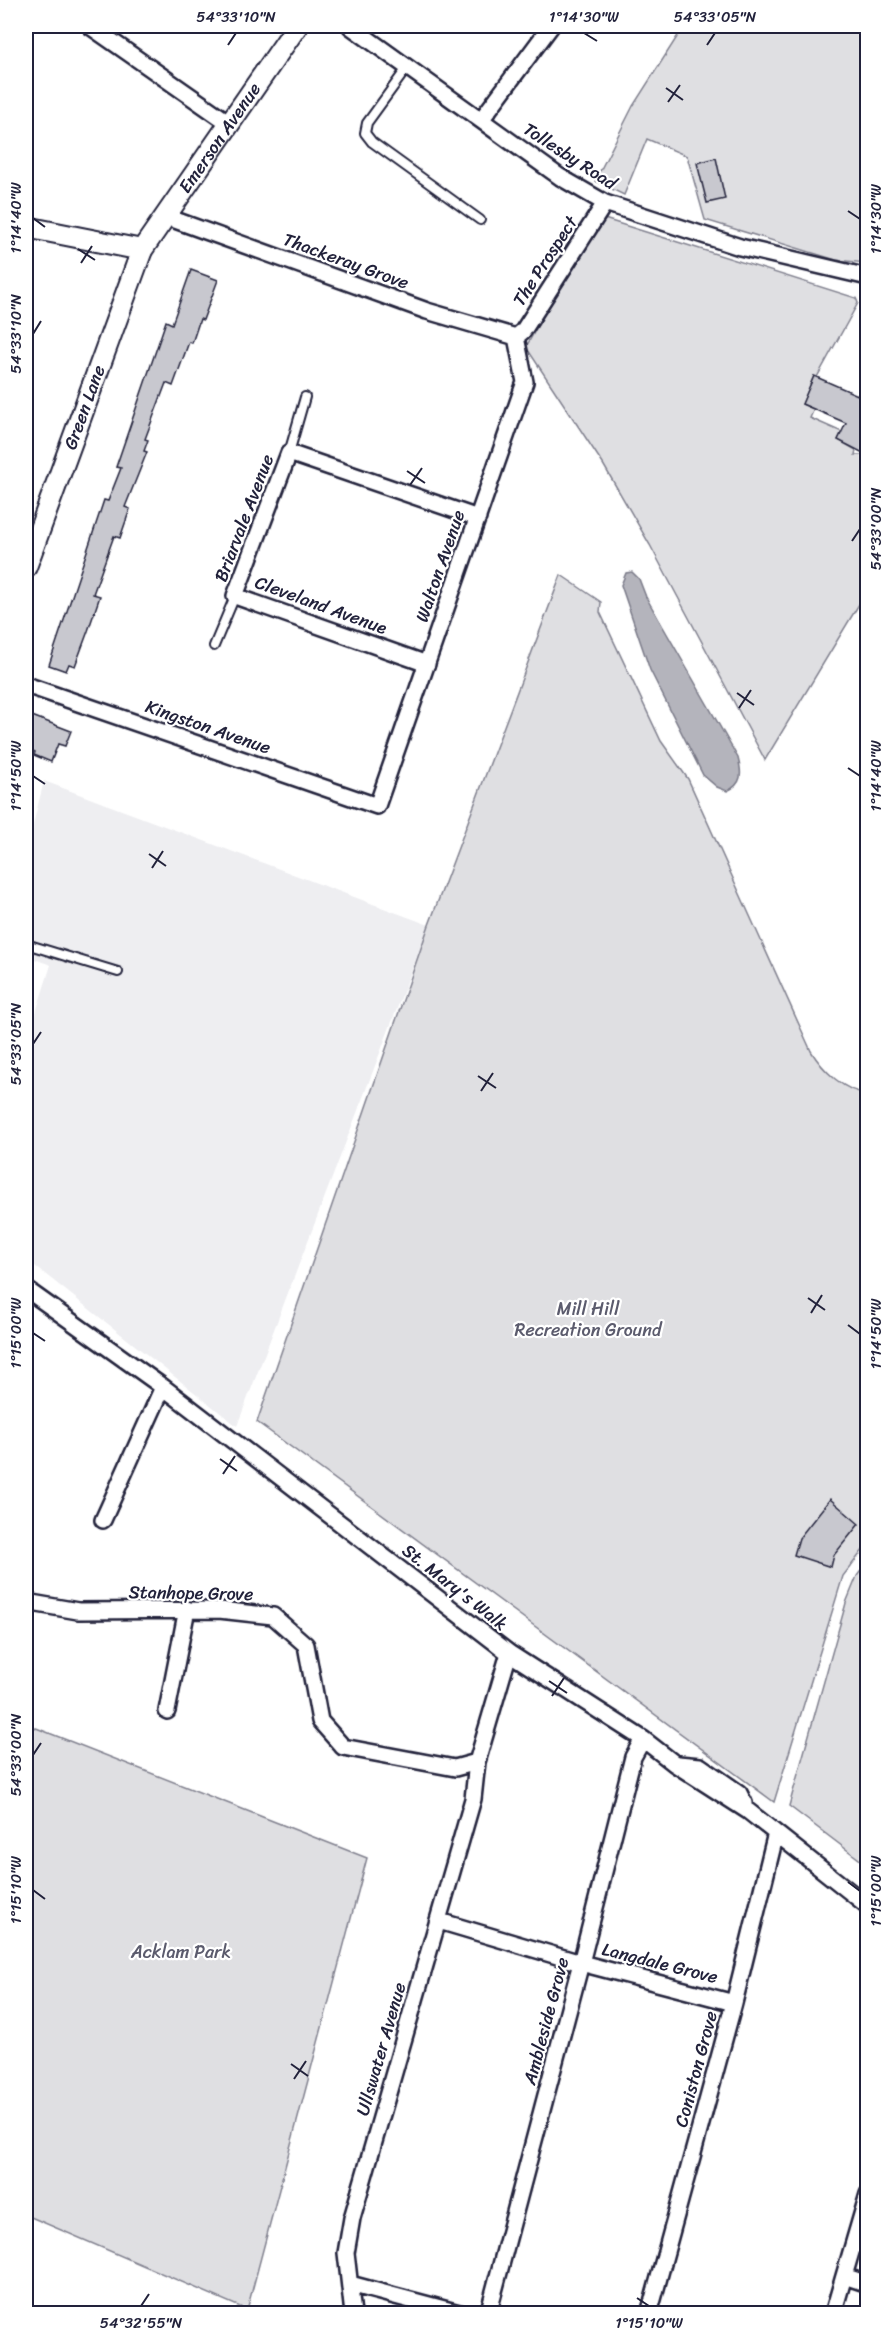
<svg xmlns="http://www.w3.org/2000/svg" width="893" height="2339" viewBox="0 0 893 2339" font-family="Sriracha,sans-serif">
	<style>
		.built { fill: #eeeef1 }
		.green { fill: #dfdfe2; stroke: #80808e; stroke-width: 1.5 }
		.water { fill: #b4b4bc; stroke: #7a7a88; stroke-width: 1.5 }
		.building { fill: #c8c8cf; stroke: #22223b; stroke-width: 1.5 }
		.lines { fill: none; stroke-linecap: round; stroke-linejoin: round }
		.lane-casing { stroke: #22223b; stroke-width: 12 }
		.street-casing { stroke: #22223b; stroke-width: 20 }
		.secondary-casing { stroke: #22223b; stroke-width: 24 }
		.lane { stroke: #fff; stroke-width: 8 }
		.street { stroke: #fff; stroke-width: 15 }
		.secondary { stroke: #fff; stroke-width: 20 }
		.ticks { fill: none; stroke: #22223b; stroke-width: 2 }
		.labels { text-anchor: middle; stroke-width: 4.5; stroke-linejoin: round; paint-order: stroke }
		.street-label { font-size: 18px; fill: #22223b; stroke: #fff }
		.park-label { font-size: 18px; fill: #5b5b6d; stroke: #fff }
		.neatline { fill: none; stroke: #22223b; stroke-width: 2 }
		.ticks-label { font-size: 15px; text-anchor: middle; fill: #22223b }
	</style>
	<rect width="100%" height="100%" fill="#fff"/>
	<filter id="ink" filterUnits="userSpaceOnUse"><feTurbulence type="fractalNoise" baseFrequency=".0167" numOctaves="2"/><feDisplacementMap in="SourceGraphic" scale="12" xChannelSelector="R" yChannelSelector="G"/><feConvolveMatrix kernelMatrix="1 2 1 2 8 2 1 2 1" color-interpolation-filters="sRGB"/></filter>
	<g filter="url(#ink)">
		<path class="built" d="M44 781 429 925 237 1426 26 1259V1044L51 965 26 956V845H28Z"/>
		<path class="green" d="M684 26H867V263L836 260 705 220 687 156 647 139 624 195 595 181 633 106Z
			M598 217 856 298 858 303 817 377 814 376 802 404 814 409 810 418 842 432 838 440 856 450 855 455H867V591L765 760 650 545 603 464 526 347Z
			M561 575 601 602 600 612 661 741 688 779 811 1051C822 1069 845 1093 867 1093V1545L843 1576 774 1802 257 1422 429 925Z
			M867 1562V1865L789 1806 846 1603 857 1576Z
			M26 1724 367 1858 247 2310 26 2215Z"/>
		<path class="water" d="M632 572 639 579 646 597 738 758C742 773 743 784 727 791L717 787 703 775 650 670 621 585 626 573Z"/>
		<path class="building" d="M716 158 725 199 707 203 697 163Z
			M191 270 218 280 203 320 200 319 192 343 189 342 173 386 166 383 145 439 148 440 144 451 147 452 125 507 130 509 120 538 114 536 93 594 100 596 88 631 75 666 69 664 66 671 49 665 104 500 108 501 121 468 116 467 166 321 172 324Z
			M814 376 867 399V455L838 440 846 423 802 404Z
			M32 716 71 731 65 746 58 744 51 762 34 755 35 752 26 748V733Z
			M830 1499 859 1524 834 1555 831 1567 794 1555 799 1538Z"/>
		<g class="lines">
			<g class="lane-casing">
				<path id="lane" d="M407 68 367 123 365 133 372 142 480 220
					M289 453 305 397
					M214 646 235 596
					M26 944 118 972"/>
			</g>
			<g class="street-casing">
				<path id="street" d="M90 26 229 123
					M350 26 560 177 605 203 740 247 868 277
					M481 120 551 26
					M164 216 427 311 516 337
					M516 337 523 331 605 203
					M427 664 235 596 289 453 478 518
					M26 685 377 806 525 382 516 337
					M26 1289 163 1387 509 1653 643 1739 675 1764 748 1811 868 1906
					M103 1520 163 1387
					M26 1602 78 1611 219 1610 273 1616 306 1645 320 1721 343 1747 455 1768 477 1762 509 1653
					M167 1711 187 1609
					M678 1764 700 1766 739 1793 744 1803
					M439 1921 581 1963 734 2003
					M868 2194 844 2276 868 2284
					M350 2284 463 2314
					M353 2314 346 2253 352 2218 473 1799 477 1762
					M488 2314 581 1963 633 1757 643 1739
					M649 2314 734 2003 776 1833
					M833 2314 844 2276"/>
			</g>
			<g class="secondary-casing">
				<g id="secondary">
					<path d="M26 227 142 250"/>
					<path id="s1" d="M26 567 142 250 297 26"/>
				</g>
			</g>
			<use href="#lane" class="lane"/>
			<use href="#street" class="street"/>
			<use href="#secondary" class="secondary"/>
		</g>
	</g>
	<path class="ticks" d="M584 33 597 41M228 45 236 33M707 45 715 33M666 88 683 100M668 102 680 85M848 211 860 219M33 218 45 227M78 249 95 260M81 263 92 246M33 334 41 321M407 471 425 483M410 485 422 468M852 541 860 529M737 693 754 705M739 708 751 690M848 768 860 776M33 776 45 784M149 854 166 866M152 868 163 851M33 1044 41 1032M478 1076 496 1088M481 1091 493 1073M808 1298 825 1310M811 1313 822 1295M848 1325 860 1334M33 1333 45 1341M220 1459 237 1471M223 1474 235 1456M549 1681 567 1693M552 1696 564 1678M33 1755 41 1743M848 1882 860 1891M33 1890 45 1899M291 2064 308 2076M294 2079 306 2061M637 2298 649 2306M141 2306 149 2294"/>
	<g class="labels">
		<g class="street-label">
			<text dy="6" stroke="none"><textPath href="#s1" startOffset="474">Emerson Avenue</textPath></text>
			<text transform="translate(570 156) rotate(33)" y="6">Tollesby Road</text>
			<text transform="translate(346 261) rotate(20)" y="6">Thackeray Grove</text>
			<text transform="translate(545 261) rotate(-57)" y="6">The Prospect</text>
			<text dy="6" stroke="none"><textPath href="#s1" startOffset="170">Green Lane</textPath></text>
			<text transform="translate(244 518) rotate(-69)" y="6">Briarvale Avenue</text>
			<text transform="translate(440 566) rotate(-71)" y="6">Walton Avenue</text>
			<text transform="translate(321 605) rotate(20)" y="6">Cleveland Avenue</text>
			<text transform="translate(208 727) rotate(19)" y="6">Kingston Avenue</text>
			<text transform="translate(455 1587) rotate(38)" y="6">St. Mary's Walk</text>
			<text transform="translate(191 1593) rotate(1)" y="6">Stanhope Grove</text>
			<text transform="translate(660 1963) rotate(14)" y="6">Langdale Grove</text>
			<text transform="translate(546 2021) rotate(-75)" y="6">Ambleside Grove</text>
			<text transform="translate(381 2049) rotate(-74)" y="6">Ullswater Avenue</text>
			<text transform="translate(696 2069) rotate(-75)" y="6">Coniston Grove</text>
		</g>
		<g class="park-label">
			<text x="588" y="1315">Mill Hill<tspan x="588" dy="21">Recreation Ground</tspan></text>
			<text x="181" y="1958">Acklam Park</text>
		</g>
	</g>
	<rect width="893" height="2339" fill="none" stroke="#fff" stroke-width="66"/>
	<rect x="33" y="33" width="827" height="2273" class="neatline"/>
	<g class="ticks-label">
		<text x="236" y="22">54°33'10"N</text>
		<text x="584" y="22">1°14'30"W</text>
		<text x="715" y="22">54°33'05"N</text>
		<text transform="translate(16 218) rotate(-90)" y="5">1°14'40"W</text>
		<text transform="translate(876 219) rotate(-90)" y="5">1°14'30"W</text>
		<text transform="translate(16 334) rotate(-90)" y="5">54°33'10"N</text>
		<text transform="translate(876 529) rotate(-90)" y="5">54°33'00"N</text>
		<text transform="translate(16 776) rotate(-90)" y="5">1°14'50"W</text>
		<text transform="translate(876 776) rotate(-90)" y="5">1°14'40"W</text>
		<text transform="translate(16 1044) rotate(-90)" y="5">54°33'05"N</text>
		<text transform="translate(16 1333) rotate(-90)" y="5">1°15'00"W</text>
		<text transform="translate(876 1334) rotate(-90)" y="5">1°14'50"W</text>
		<text transform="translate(16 1755) rotate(-90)" y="5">54°33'00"N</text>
		<text transform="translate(16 1890) rotate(-90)" y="5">1°15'10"W</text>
		<text transform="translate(876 1891) rotate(-90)" y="5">1°15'00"W</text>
		<text x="141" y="2328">54°32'55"N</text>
		<text x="649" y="2328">1°15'10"W</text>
	</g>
</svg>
